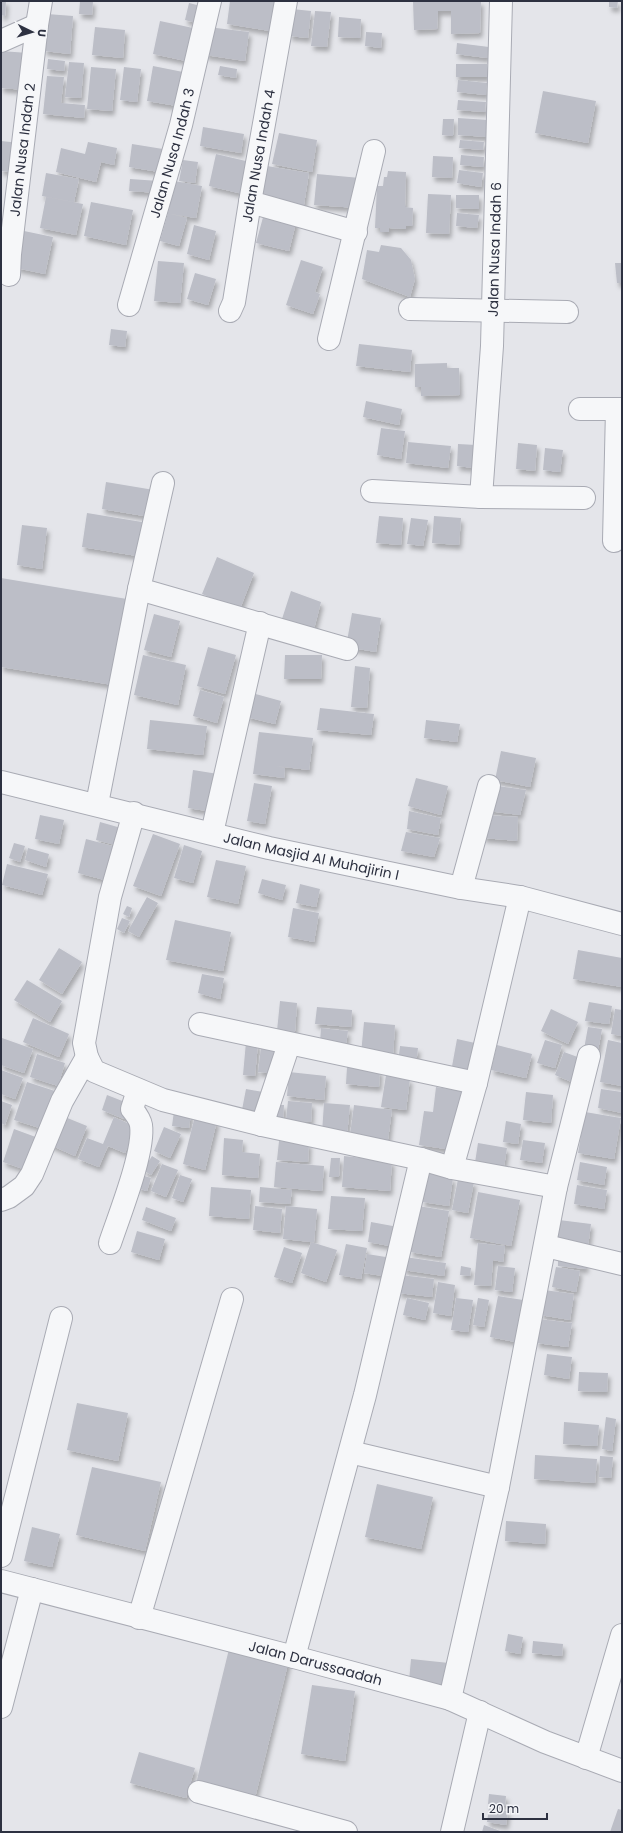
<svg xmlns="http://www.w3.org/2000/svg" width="623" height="1833" viewBox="0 0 623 1833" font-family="Poppins,sans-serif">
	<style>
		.building { fill: #bcbec7; filter: url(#shadow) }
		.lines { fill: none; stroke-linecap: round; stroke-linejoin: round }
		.minor-casing { stroke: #a9abb4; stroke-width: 24 }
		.minor { stroke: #f6f7f9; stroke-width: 22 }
		.labels { text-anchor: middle; stroke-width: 4; stroke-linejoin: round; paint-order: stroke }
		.street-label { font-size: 14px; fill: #2d3141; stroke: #f4f5f8 }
	</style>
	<defs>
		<filter id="shadow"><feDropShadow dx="2.5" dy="4.5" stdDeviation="2" flood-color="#0004"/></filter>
	</defs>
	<rect width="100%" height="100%" fill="#e4e5ea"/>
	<path class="building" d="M1 1H6L5 16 1 15Z
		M80 1H93L92 15 79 14Z
		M230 1H275L270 31 227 24Z
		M413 1H481L480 33 451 34V11H438L437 29 414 30Z
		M609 1H618L617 8 609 7Z
		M189 3 205 7 200 24 185 20Z
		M292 9 311 11 308 38 289 36Z
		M315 11 331 12 327 47 311 46Z
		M47 14 73 16 70 54 44 51Z
		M339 17 361 19 360 38 338 37Z
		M160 21 193 28 186 61 153 54Z
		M95 27 125 30 123 58 92 55Z
		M208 27 249 32 245 61 205 55Z
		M366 32 382 33 381 48 365 46Z
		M457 43 489 47 487 58 456 54Z
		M1 51 28 53 25 90 1 88Z
		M48 59 65 61 64 71 47 69Z
		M69 62 84 63 81 98 65 97Z
		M456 64H487L488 77H456Z
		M153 66 183 72 177 106 147 101Z
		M220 66 237 69 236 78 218 75Z
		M91 67 116 69 112 111 87 109Z
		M124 67 141 69 137 102 120 100Z
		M47 76 64 77 61 103 85 105 84 118 43 114Z
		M458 80 487 83 486 95 457 92Z
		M543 91 596 101 588 143 535 133Z
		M458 100 486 102 485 112 457 110Z
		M458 118 489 120 488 137 458 135Z
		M443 119H454L453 136 442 135Z
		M203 127 244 134 241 153 200 146Z
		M279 133 317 140 312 172 272 164Z
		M460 140 484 142 483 150 459 148Z
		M1 141 20 143 16 172 1 171Z
		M88 142 117 148 114 165 101 162 96 182 56 172 61 148 85 154Z
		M132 144 169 150 165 173 129 167Z
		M216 154 250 162 243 194 209 186Z
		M461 155 484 157 483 167 460 165Z
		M433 156 453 157 452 178 432 177Z
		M183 160 198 162 195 183 179 181Z
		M267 166 309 173 303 211 280 205V198L262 195Z
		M459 170 483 173 481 187 457 183Z
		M388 171 406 172 405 207 413 208 412 226H406V229L389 228V232H380V228H375L377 186H383L384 177H387Z
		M46 173 79 179 74 202 42 196Z
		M317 174 360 178 358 208 314 205Z
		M130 179 159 181V193L129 191Z
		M174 181 202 186 196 218 171 214 187 218 179 246 160 241 168 213Z
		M428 194 451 195 449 234 426 233Z
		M456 195H479V209L456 208Z
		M46 197 83 204 76 235 40 228Z
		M91 202 133 210 126 245 84 236Z
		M265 210 297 219 289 251 256 243Z
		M457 213 479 215 477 228 456 226Z
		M194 225 216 231 209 260 187 254Z
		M24 231 53 237 45 274 16 268Z
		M381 245 401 248 411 260 415 279 410 297 362 279 367 250 379 252Z
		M301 260 323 267 315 292 320 294 313 314 286 305Z
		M158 261 184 263 180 303 154 301Z
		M615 263H622V283H617Z
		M195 273 216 279 208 305 187 299Z
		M111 329 127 331 125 347 109 345Z
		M359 344 412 350 410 372 356 366Z
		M447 363V368H459L460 395 421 396V387H415V364Z
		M366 401 402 409 399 425 363 417Z
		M381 428 405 431 401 459 377 455Z
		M408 442 451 446 448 468 406 463Z
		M518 443 537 445 535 471 516 469Z
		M458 444 476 445 474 468 457 466Z
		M545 448 563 450 560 472 543 470Z
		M106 482 154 490 150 517 102 509Z
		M87 513 142 522 137 556 82 547Z
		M379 516 403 518 401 545 376 543Z
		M434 516 461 518 459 545 432 543Z
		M411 518 428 520 423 546 407 544Z
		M22 525 47 528 42 569 17 565Z
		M217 557 254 573 240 609 202 594Z
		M1 578 133 600 119 686 1 667Z
		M291 591 321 602 313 633 281 622Z
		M352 613 381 618 376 652 346 647Z
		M154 614 180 621 171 657 144 650Z
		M208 647 236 655 225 694 197 686Z
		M143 655 186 665 178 705 134 695Z
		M285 655H322L321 679H284Z
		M355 666 370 668 367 708 351 707Z
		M200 690 224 697 217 723 193 716Z
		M252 693 281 701 275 724 246 717Z
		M320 708 374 714 371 735 317 730Z
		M150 720 207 726 203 755 147 749Z
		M426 720 460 724 457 742 424 738Z
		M259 732 313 738 309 770 276 766 285 768 284 778 253 774Z
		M501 751 536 758 530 787 495 780Z
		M193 770 218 774 213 812 188 808Z
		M416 778 448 786 441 815 408 806Z
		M254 783 272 786 265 824 247 821Z
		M491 785 526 790 520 815 488 811Z
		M409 811 441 818 438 835 407 829Z
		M40 815 64 820 59 844 35 839Z
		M484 815 518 817 517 841 483 838Z
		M100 822 128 830 123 847 96 840Z
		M406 832 440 838 434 857 401 851Z
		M153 834 180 844 161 896 133 886Z
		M86 839 120 848 112 882 78 873Z
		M14 843 25 846 20 862 9 858Z
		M184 845 202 851 193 883 174 878Z
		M28 848 49 854 46 867 25 860Z
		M216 860 246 866 238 904 207 897Z
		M7 864 48 874 42 895 2 885Z
		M262 879 286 885 282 900 258 893Z
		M300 884 320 889 316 907 296 903Z
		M147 897 158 903 139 937 128 931Z
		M127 906 132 908 129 917 123 914Z
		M293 908 319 913 314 942 288 937Z
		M122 918 130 921 124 933 117 929Z
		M175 920 231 932 223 971 166 960Z
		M59 948 82 962 62 994 39 980Z
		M578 950 622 958V987L573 979Z
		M202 974 224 978 220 999 198 993Z
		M27 980 62 1001 50 1022 14 1000Z
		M280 1001 297 1003 295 1032 277 1031Z
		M589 1002 612 1006 609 1024 585 1021Z
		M317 1007 352 1010 351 1027 315 1024Z
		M551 1009 578 1022 568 1044 541 1031Z
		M615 1009 622 1010V1036L611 1034Z
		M33 1018 69 1034 59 1057 23 1042Z
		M364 1022 395 1025 393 1056 361 1054Z
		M588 1027 602 1029 598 1051 584 1049Z
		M321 1028 348 1031 346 1045 320 1043Z
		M2 1038 33 1049 24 1073 1 1065Z
		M457 1039 475 1043 469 1076 451 1072Z
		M545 1040 562 1045 555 1068 537 1063Z
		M608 1040 622 1043V1086L600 1082Z
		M246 1042 258 1043 255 1076 243 1075Z
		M497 1045 532 1054 526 1078 491 1070Z
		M400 1046 418 1048 416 1065 398 1063Z
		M261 1047 280 1048 278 1074 258 1072Z
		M564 1052 583 1059 574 1083 555 1075Z
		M37 1054 65 1063 58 1086 30 1077Z
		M347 1067 380 1070 379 1087 346 1084Z
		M1 1070 23 1078 15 1099 1 1094Z
		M289 1072 326 1076 324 1100 287 1096Z
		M386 1075 410 1079 406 1110 381 1107Z
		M27 1082 58 1092 46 1130 14 1120Z
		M436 1087 470 1092 452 1150 419 1145 424 1111 433 1112Z
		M246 1089 263 1092 258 1119 241 1115Z
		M601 1089 622 1092V1113L598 1108Z
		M526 1092 553 1095 551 1123 523 1120Z
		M107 1095 130 1104 124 1119 102 1110Z
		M1 1101 12 1105 5 1125 1 1123Z
		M288 1101 312 1103 311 1122 286 1120Z
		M324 1103 350 1105 347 1135 322 1133Z
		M277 1105H284L283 1121 275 1120Z
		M354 1105 392 1110 387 1147 349 1142Z
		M174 1111 191 1113 189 1128 172 1126Z
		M585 1112 621 1118 614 1159 578 1153Z
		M60 1115 87 1126 75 1156 48 1144Z
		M195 1116 217 1121 205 1170 183 1164Z
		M114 1117 136 1127 125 1153 108 1146 99 1167 78 1159 87 1138 103 1144Z
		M506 1121 521 1124 518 1144 503 1142Z
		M164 1127 181 1134 170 1158 154 1151Z
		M14 1129 41 1139 29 1171 3 1162Z
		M224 1138 243 1140 242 1152 260 1154 258 1178 222 1175Z
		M523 1140 545 1143 542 1163 520 1160Z
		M279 1141 309 1143 308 1162 277 1160Z
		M478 1143 507 1148 503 1173 474 1169Z
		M152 1156 160 1161 151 1175 143 1170Z
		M344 1156 392 1161 390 1191 342 1187Z
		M331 1158H340L339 1177H329Z
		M276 1162 324 1166 322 1191 274 1187Z
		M580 1162 607 1167 604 1185 577 1180Z
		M162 1164 178 1170 166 1197 151 1191Z
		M426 1173 453 1178 449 1206 422 1202Z
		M141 1175 151 1178 147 1191 137 1188Z
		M180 1175 192 1179 183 1202 172 1198Z
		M458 1179 474 1182 468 1213 452 1210Z
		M577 1185 607 1190 604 1209 574 1204Z
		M211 1187 251 1190 249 1219 209 1216Z
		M260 1187 292 1190 290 1204 259 1202Z
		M478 1192 520 1200 511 1246 470 1238Z
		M331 1196 365 1198 362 1231 328 1229Z
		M255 1206 282 1209 280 1233 253 1230Z
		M286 1206 317 1209 314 1242H311L337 1250 326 1282 301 1273 311 1242 283 1239Z
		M418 1206 449 1211 441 1257 410 1252Z
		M146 1207 176 1218 171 1231 142 1220Z
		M559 1220 591 1224 588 1247 556 1242Z
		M371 1222 398 1227 395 1247 368 1242Z
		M137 1231 165 1239 159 1260 131 1252Z
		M478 1243 505 1246 503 1262 493 1260 491 1286 474 1285Z
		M346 1244 367 1248 361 1279 339 1275Z
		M284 1247 302 1253 292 1283 274 1277Z
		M367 1254 392 1258 389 1277 364 1273Z
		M405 1257 446 1263 444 1276 403 1270Z
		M558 1259 586 1262V1269L558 1266Z
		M461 1266 471 1268 470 1276 460 1275Z
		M498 1266 515 1268 512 1292 495 1290Z
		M556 1267 580 1271 576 1292 552 1287Z
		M401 1275 434 1279 432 1297 398 1293Z
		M438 1282 455 1285 451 1316 433 1313Z
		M544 1290 574 1294 570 1320 540 1315Z
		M498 1296 523 1300 515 1342 490 1337Z
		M407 1298 429 1303 425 1320 403 1315Z
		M456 1298 473 1300 468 1332 451 1330Z
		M478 1298 489 1300 484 1327 473 1325Z
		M539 1319 572 1323 568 1347 536 1343Z
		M547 1354 572 1357 569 1379 544 1375Z
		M579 1372 608 1373 607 1392 578 1391Z
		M77 1403 128 1413 118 1461 67 1450Z
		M606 1417 616 1419 612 1451 602 1449Z
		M564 1422 599 1425 597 1446 563 1444Z
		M535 1455 597 1459 595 1483 534 1479Z
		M600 1456 613 1457 611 1478 599 1477Z
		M92 1467 161 1482 145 1551 76 1535Z
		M377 1484 433 1497 421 1549 365 1537Z
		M506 1521 546 1524 545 1544 505 1541Z
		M32 1527 60 1534 52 1567 24 1561Z
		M508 1634 523 1637 520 1654 505 1651Z
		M533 1641 563 1644 562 1656 532 1653Z
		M230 1645 289 1660 255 1798 196 1784Z
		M411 1659 449 1663 447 1685 409 1681Z
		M312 1685 355 1691 345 1761 301 1754Z
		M139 1752 195 1768 186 1798 130 1783Z
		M489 1794 506 1796 505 1806 488 1804Z
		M489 1808 508 1811 506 1825 487 1822Z
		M618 1809 622 1810V1832H610Z
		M484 1825 503 1832H482Z"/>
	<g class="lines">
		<g class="minor-casing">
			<g id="minor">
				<path d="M1 41 37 25"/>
				<path d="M250 202 356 232"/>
				<path id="s1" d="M9 275 10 254 37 25 41 1"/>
				<path id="s2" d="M129 305 181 125 210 1"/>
				<path d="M410 309 567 312"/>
				<path id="s3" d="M230 311 234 302 250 202 286 1"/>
				<path d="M329 339 374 151"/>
				<path d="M580 409H617"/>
				<path d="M372 491 481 497 584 498"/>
				<path id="s4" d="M481 497 492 346 501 1"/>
				<path d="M614 541 617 409H622"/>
				<path d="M139 589 347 649"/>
				<path id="s5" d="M1 782 269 848 461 888 520 897 622 924"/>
				<path d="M97 804 139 589 163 483"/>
				<path d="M134 813 110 897 84 1043 87 1057 94 1071 163 1100 262 1125 421 1159 452 1168 556 1187"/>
				<path d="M212 833 260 623"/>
				<path d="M461 888 489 786"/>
				<path d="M200 1024 476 1083"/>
				<path d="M262 1125 289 1044"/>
				<path d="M452 1168 476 1083 520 897"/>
				<path d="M1 1200 9 1197 24 1186 32 1174 62 1101 87 1057"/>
				<path d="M110 1243C119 1216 145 1151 141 1125 140 1119 136 1114 132 1109L138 1090"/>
				<path d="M546 1246 622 1264"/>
				<path d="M350 1452 498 1487"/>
				<path d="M1 1556 61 1318"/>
				<path id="s6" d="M1 1581 294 1657 450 1699 545 1742 622 1771"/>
				<path d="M139 1618 232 1299"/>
				<path d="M294 1657 365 1395 421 1159"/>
				<path d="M450 1699 498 1487 556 1187 589 1056"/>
				<path d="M1 1707 32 1589"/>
				<path d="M586 1758 622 1635"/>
				<path d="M199 1792 346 1832"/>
				<path d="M452 1832 480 1712"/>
			</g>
		</g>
		<use href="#minor" class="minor"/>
	</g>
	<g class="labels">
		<g class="street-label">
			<text dy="5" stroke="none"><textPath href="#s1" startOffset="126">Jalan Nusa Indah 2</textPath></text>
			<text dy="5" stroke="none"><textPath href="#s2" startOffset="158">Jalan Nusa Indah 3</textPath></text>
			<text dy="5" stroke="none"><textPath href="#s3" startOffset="158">Jalan Nusa Indah 4</textPath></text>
			<text dy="5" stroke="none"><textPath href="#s4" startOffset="248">Jalan Nusa Indah 6</textPath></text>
			<text dy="5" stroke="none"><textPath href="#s5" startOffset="319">Jalan Masjid Al Muhajirin I</textPath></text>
			<text dy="5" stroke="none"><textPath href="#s6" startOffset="325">Jalan Darussaadah</textPath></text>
		</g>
	</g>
	<rect width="623" height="1833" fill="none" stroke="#2d3141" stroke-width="4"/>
	<g transform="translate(32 32) rotate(95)" stroke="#f4f5f8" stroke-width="3" paint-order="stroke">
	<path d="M0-3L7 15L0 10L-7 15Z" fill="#2d3141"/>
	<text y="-6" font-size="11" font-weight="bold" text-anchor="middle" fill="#2d3141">U</text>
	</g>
	<path d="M483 1813v6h64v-6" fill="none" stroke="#2d3141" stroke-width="2"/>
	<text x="489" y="1813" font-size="12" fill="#2d3141" stroke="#f4f5f8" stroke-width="3" paint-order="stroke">20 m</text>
</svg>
